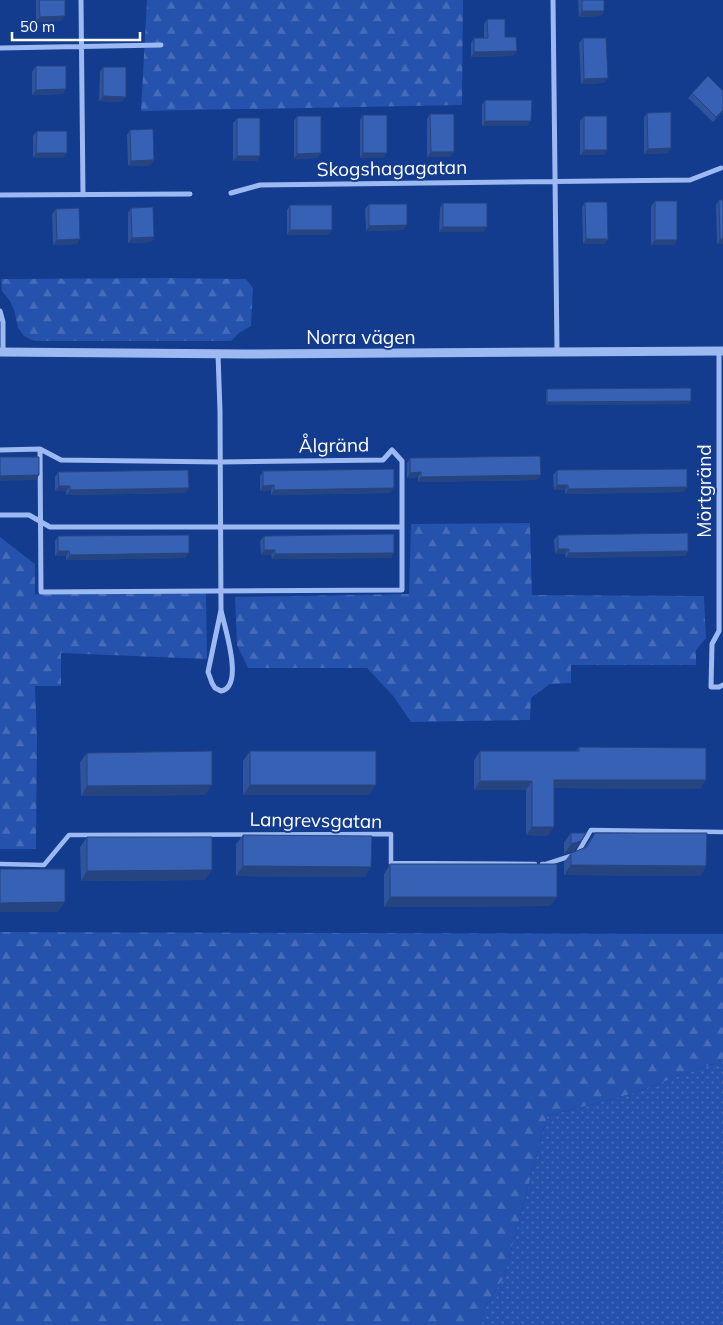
<svg xmlns="http://www.w3.org/2000/svg" width="723" height="1325" viewBox="0 0 723 1325" font-family="Mulish,sans-serif">
	<style>
		.grass { fill: url(#grass-dots) }
		.forest { fill: url(#forest-firs) }
		.lines { fill: none; stroke-linecap: round; stroke-linejoin: round }
		.pedestrian { stroke: #9db9f1; stroke-width: 4.5 }
		.minor { stroke: #9db9f1; stroke-width: 5 }
		.tertiary { stroke: #9db9f1; stroke-width: 9 }
		.wall { fill: #2f539c }
		.shaded-wall { fill: #26447f }
		.building { fill: #3761b5; stroke: #26447f }
		.labels { text-anchor: middle; stroke-width: 4; stroke-linejoin: round; paint-order: stroke }
		.street-label { font-size: 19px; fill: #fff; stroke: #133b8e }
	</style>
	<defs>
		<pattern id="grass-dots" width="8" height="8" patternUnits="userSpaceOnUse" patternTransform="scale(1.25)"><rect width="8" height="8" fill="#2552ad"/><path d="M2 2h.1M6 6h.1" fill="none" stroke="#466cb9" stroke-width="1.8" stroke-linecap="round"/></pattern>
		<pattern id="forest-firs" width="22" height="20" patternUnits="userSpaceOnUse" patternTransform="scale(1.25)"><rect width="22" height="20" fill="#2552ad"/><path d="M5 1l3.5 6h-7zM16 11l3.5 6h-7z" fill="#466cb9"/></pattern>
	</defs>
	<rect width="100%" height="100%" fill="#133b8e"/>
	<path class="grass" d="M723 1062V1325H482L484 1309 504 1277 547 1116 627 1095 709 1065Z"/>
	<path class="forest" d="M147 0H463L462 105 141 111Z
		M168 278 246 279 253 288 251 326 239 333 231 341H34L24 336 18 328 14 310 10 301 2 291 1 279Z
		M530 523 532 595 704 596 706 638 696 650V665H571V683L550 684 531 698 530 720 411 722 394 697 367 668H248L237 645 235 597 409 594 411 524Z
		M0 537 35 564V594L206 593 207 659 61 653V686H35L37 739 36 849H0Z
		M0 932 723 934V1062L709 1065 627 1095 547 1116 504 1277 484 1309 482 1325H0Z"/>
	<g class="lines">
		<path class="pedestrian" d="M0 864 44 865 69 835 391 834V863L535 864
			M542 864H546L577 854 591 830 723 832"/>
		<path class="minor" d="M81 0 83 195
			M553 0 557 351
			M0 48 161 45
			M231 193 260 185 690 180 721 168
			M0 195 190 194
			M0 311 3 322V352
			M719 351V631L712 644 711 687H719L723 685
			M218 354 220 411 221 610 208 672 212 683 215 688 221 691C245 687 224 626 221 610
			M0 450 40 449 61 460 221 462 383 460 392 450 402 461V590L41 592 40 449
			M0 515H29L50 527H402"/>
		<path class="tertiary" d="M0 352 246 354 723 351"/>
	</g>
	<path class="wall" d="M36 0H65L61 21 36 22Z
		M578 0H604V11L601 16 579 17Z
		M487 19 505 37 513 56 471 57V43L474 38H484V24Z
		M583 38 604 83 581 84 579 43Z
		M36 66 63 94 32 95V72Z
		M103 67 122 102 99 101 100 72Z
		M723 91V112L713 122 688 98 692 93Z
		M485 100 528 126H482V105Z
		M647 113 668 153 644 154V118Z
		M430 114 454 152 450 157H427V119Z
		M363 115 387 153 383 158H360V120Z
		M297 116 321 153 317 158 294 159V121Z
		M584 116 607 150 603 155H580V121Z
		M237 118 260 156 257 161H233V123Z
		M130 130 154 160 150 166H128L127 135Z
		M37 131 63 158H33V136Z
		M719 200H723V244H717L716 205Z
		M655 201 677 240 674 245H651V206Z
		M585 202 608 239 604 244H583L582 207Z
		M443 203 487 227 483 232H439L440 208Z
		M369 204 404 230 366 231 365 209Z
		M290 205 328 235H287V210Z
		M131 208 154 237 151 242 128 243V213Z
		M56 209 77 244 53 245 52 214Z
		M547 389 689 404 546 405V391Z
		M410 458 537 480 418 482V477L407 478V463Z
		M557 470 684 492 565 494V490H554L553 475Z
		M263 471 390 493 271 495V490L260 491V476Z
		M58 472 185 493 66 495V491H55V477Z
		M558 535 688 551 685 556 566 558 565 554H555L554 540Z
		M58 536 185 558 66 560V556H55V541Z
		M264 536 394 553 391 558 272 559 271 555H261L260 541Z
		M579 747 706 780 700 789 554 788 548 836 526 835V790H474V760L480 751H576Z
		M250 751 369 795H243V761Z
		M87 753 205 795 81 796 80 762Z
		M571 833 574 851 564 854V842Z
		M595 833 706 866 700 876 564 875V862L571 853 585 847Z
		M243 835 365 877 236 876V844Z
		M87 837 205 880 81 881 80 847Z
		M390 864 557 897 550 906 384 907V874Z"/>
	<path class="shaded-wall" d="M582 11H604L601 16 579 17Z
		M65 16 61 21 36 22 40 17Z
		M517 51 513 56 471 57 474 52Z
		M608 78 604 83 581 84 584 79Z
		M66 89 63 94 32 95 36 90Z
		M103 96 126 97 122 102 99 101Z
		M723 110V112L713 122 716 117Z
		M485 121H531L528 126H482Z
		M671 148 668 153 644 154 648 149Z
		M584 150H607L603 155H580Z
		M431 152H454L450 157H427Z
		M36 153H67L63 158H33Z
		M321 153 317 158 294 159 297 154Z
		M363 153H387L383 158H360Z
		M237 156H260L257 161H233Z
		M154 160 150 166H128L131 161Z
		M407 225 404 230 366 231 369 226Z
		M443 227H487L483 232H439Z
		M290 230H332L328 235H287Z
		M154 237 151 242 128 243 132 238Z
		M80 239 77 244 53 245 57 240Z
		M586 239H608L604 244H583Z
		M720 239H723V244H717Z
		M655 240H677L674 245H651Z
		M691 401 689 404 546 405 547 402Z
		M421 472 418 477 407 478 410 473Z
		M39 475 36 480 0 481V476Z
		M541 475 537 480 418 482 421 477Z
		M274 485 271 490 260 491 263 486Z
		M557 485H568L565 490H554Z
		M59 486H70L66 491H55Z
		M687 487 684 492 565 494 568 489Z
		M189 488 185 493 66 495 70 490Z
		M394 488 390 493 271 495 274 490Z
		M558 549H569L565 554H555Z
		M264 550H275L271 555H261Z
		M58 551H69L66 556H55Z
		M688 551 685 556 566 558 569 553Z
		M189 553 185 558 66 560 70 555Z
		M394 553 391 558 272 559 275 554Z
		M554 780H706L700 789 548 788Z
		M480 781H532L526 790H474Z
		M212 785 205 795 81 796 87 786Z
		M250 785H376L369 795H243Z
		M532 827H554L548 836 526 835Z
		M581 841 574 851 564 854 571 844Z
		M571 865 706 866 700 876 564 875Z
		M243 866 371 867 365 877 236 876Z
		M212 870 205 880 81 881 87 871Z
		M390 897H557L550 906 384 907Z
		M65 902 58 912H0V903Z"/>
	<path class="building" d="M39 0H65V16L40 17Z
		M582 0H604V11H582Z
		M487 19H505V37H516L517 51 474 52V38H488Z
		M583 38H606L608 78 584 79Z
		M36 66H66V89L36 90Z
		M103 67H126V97L103 96Z
		M708 76 723 91V110L716 117 692 93Z
		M485 100H532L531 121H485Z
		M671 112V148L648 149 647 113Z
		M430 114H454V152H431Z
		M363 115H387V153H363Z
		M297 116H321V153L297 154Z
		M584 116H607V150H584Z
		M237 118H260V156H237Z
		M153 129 154 160 131 161 130 130Z
		M37 131H67V153H36Z
		M719 200H723V239H720Z
		M655 201H677V240H655Z
		M585 202H607L608 239H586Z
		M443 203H487V227H443Z
		M369 204H407V225L369 226Z
		M290 205H332V230H290Z
		M153 207 154 237 132 238 131 208Z
		M79 208 80 239 57 240 56 209Z
		M691 388V401L547 402V389Z
		M540 456 541 475 421 477V472L410 473V458Z
		M0 457H39V475L0 476Z
		M394 469V488L274 490V485L263 486V471Z
		M687 469V487L568 489V485H557V470Z
		M188 470 189 488 70 490V486H59L58 472Z
		M688 533V551L569 553V549H558V535Z
		M394 534V553L275 554V550H264V536Z
		M189 535V553L70 555 69 551H58V536Z
		M579 747 706 748V780H554V827H532V781H480V751H579Z
		M212 751V785L87 786V753Z
		M250 751H376V785H250Z
		M571 833H586L581 841 571 844Z
		M595 833H707L706 866 571 865V853L587 847Z
		M243 835 372 836 371 867 243 866Z
		M87 837H212V870L87 871Z
		M390 864H557V897H390Z
		M0 869H65V902L0 903Z"/>
	<g class="labels">
		<g class="street-label">
			<text transform="translate(392 168) rotate(-1)" y="7">Skogshagagatan</text>
			<text x="361" y="344">Norra vägen</text>
			<text transform="translate(334 445) rotate(-1)" y="7">Ålgränd</text>
			<text transform="translate(704 491) rotate(-90)" y="7">Mörtgränd</text>
			<text transform="translate(316 820) rotate(1)" y="7">Langrevsgatan</text>
		</g>
	</g>
	<path d="M12 32v8h128v-8" fill="none" stroke="#ffffff" stroke-width="2.5"/>
	<text x="20" y="32" font-size="15" fill="#ffffff" stroke="#133b8e" stroke-width="4" paint-order="stroke">50 m</text>
</svg>
